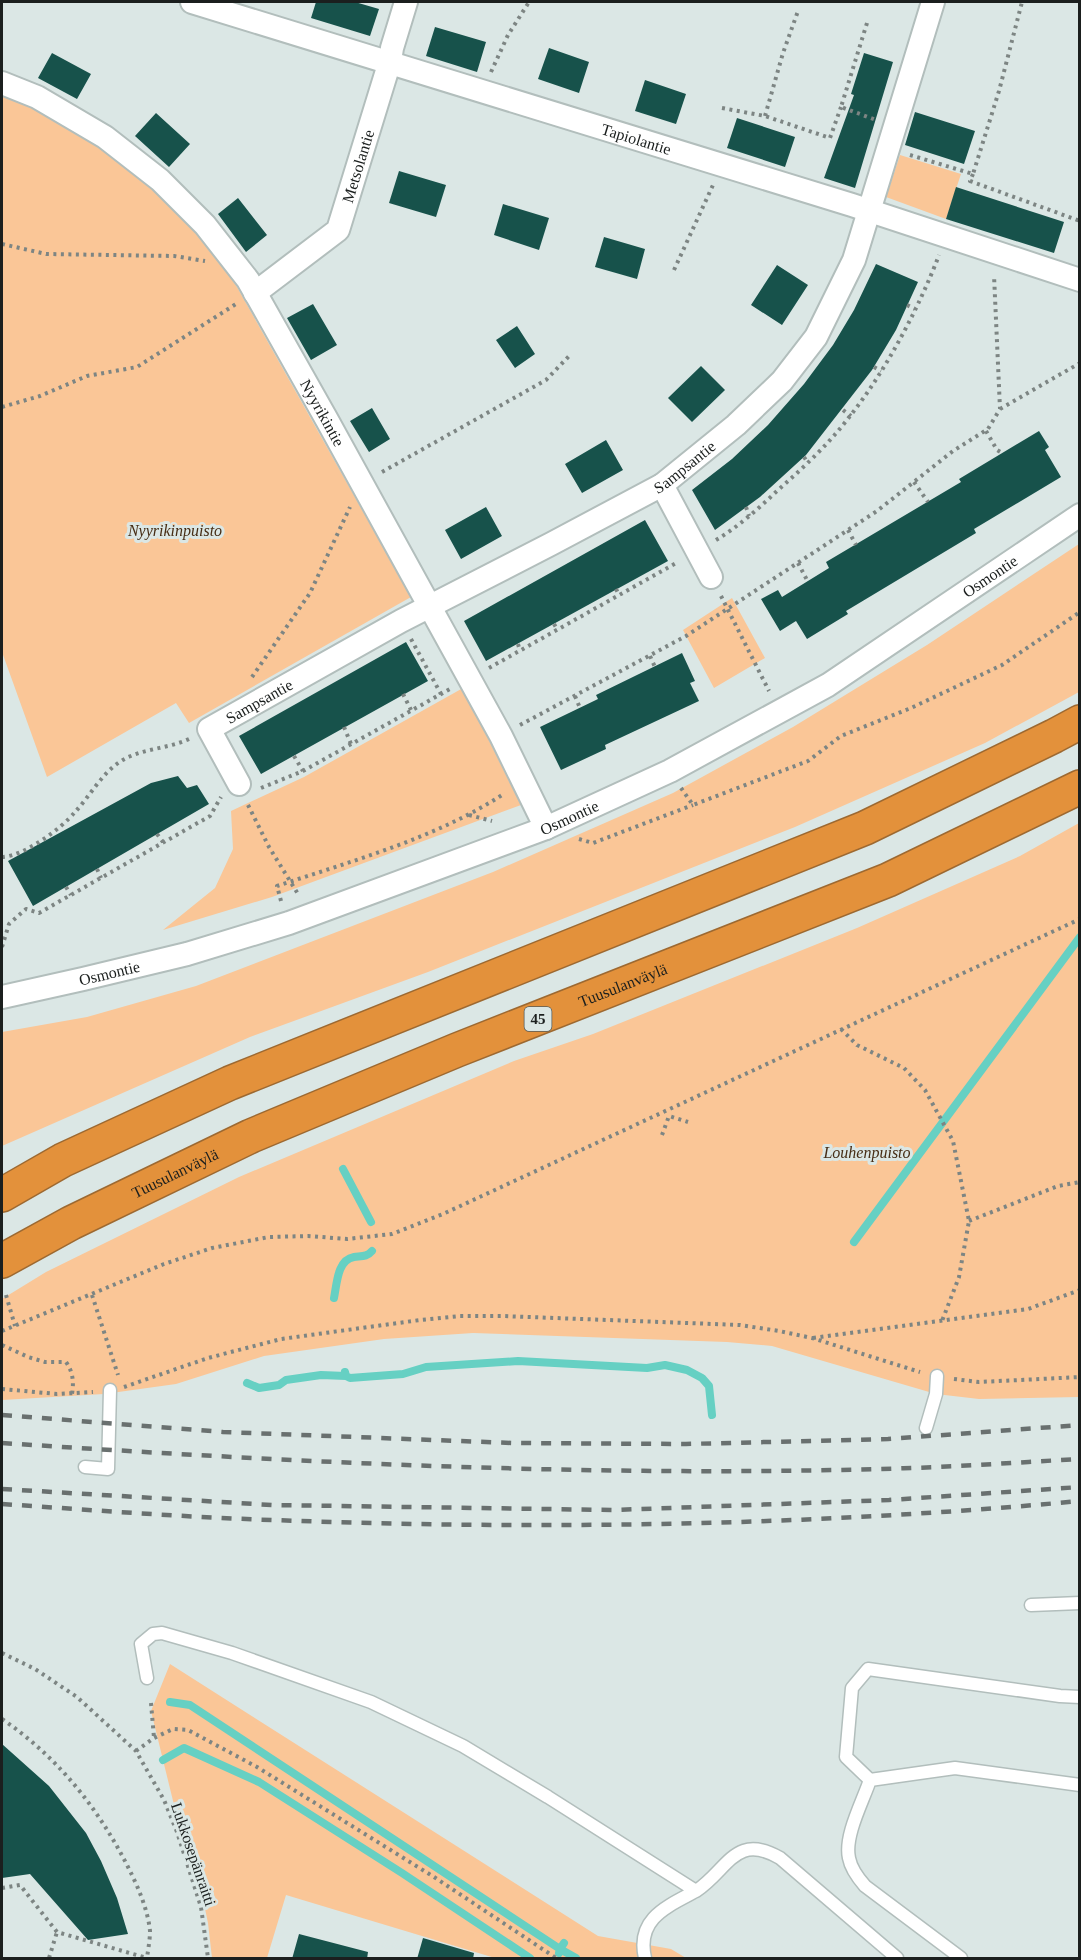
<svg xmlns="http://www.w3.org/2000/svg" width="1081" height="1960" viewBox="0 0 1081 1960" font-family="'Times New Roman',serif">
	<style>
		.green { fill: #fac697 }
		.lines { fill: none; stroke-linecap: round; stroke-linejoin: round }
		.stream { stroke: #66d0c3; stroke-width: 8 }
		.building { fill: #17524b }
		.lane-casing { stroke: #b2bebc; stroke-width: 15 }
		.street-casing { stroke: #b2bebc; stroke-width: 26 }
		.highway-casing { stroke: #9d6931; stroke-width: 36 }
		.path { stroke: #7d8583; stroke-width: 4; stroke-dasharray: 3 4.5; stroke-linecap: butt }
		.lane { stroke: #fff; stroke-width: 12 }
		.street { stroke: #fff; stroke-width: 22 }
		.highway { stroke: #e3913b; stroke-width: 33 }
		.rail { stroke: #69706f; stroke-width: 4.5; stroke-dasharray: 10 10; stroke-linecap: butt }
		.labels { text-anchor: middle; stroke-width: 6; stroke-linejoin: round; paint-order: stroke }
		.shield { fill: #dbe7e5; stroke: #555b5a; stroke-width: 1.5 }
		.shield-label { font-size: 15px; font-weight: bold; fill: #1b1f1e }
		.street-label { font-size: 16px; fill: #1b1f1e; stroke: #dbe7e5 }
		.park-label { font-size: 16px; font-style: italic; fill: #462d15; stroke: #dbe7e5 }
	</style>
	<rect width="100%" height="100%" fill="#dbe7e5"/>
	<path class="green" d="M2 91 100 145 153 187 199 230 237 287 411 597 189 723 176 703 47 777 2 652Z
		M900 155 961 174 946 219 886 197Z
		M1079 544V692L985 743 795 827 428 972 250 1037 2 1146V1032L87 1017 196 986 493 872 673 793 793 727 927 645Z
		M732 598 765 658 714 688 683 630Z
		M463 688 521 805 272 897 163 930 215 888 233 849 231 811 304 777Z
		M1079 823V1397L979 1399 936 1394 772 1346 727 1342 473 1333 384 1339 264 1356 176 1384 104 1394 2 1400V1299L46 1272 239 1177 514 1061 593 1034 857 928 1020 856Z
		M170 1664 598 1936 671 1949 686 1958H495L286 1895 267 1958H212L208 1923 198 1875 187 1841 176 1813 151 1711Z"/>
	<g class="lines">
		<path class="stream" d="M343 1169 371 1222
			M854 1242 1080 937
			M334 1298C337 1284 337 1260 354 1257 362 1256 367 1257 372 1251
			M345 1372 346 1376 350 1378 403 1374 426 1367 518 1361 647 1368 665 1365 687 1370 702 1378 709 1386 712 1415
			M247 1383 259 1388 279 1385 286 1380 321 1375 346 1376
			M170 1702 190 1705 560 1949 559 1953
			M163 1760 184 1748 259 1782 402 1873 530 1958
			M564 1943 560 1949 576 1958"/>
	</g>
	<path class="building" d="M316 2H355L379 9 370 36 311 18Z
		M435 27 486 42 477 72 426 56Z
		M549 48 589 62 579 93 538 79Z
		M52 53 91 74 77 99 38 78Z
		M864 53 893 62 855 188 824 178 854 95 851 94Z
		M645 80 686 94 676 124 635 111Z
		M915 112 975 131 964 164 905 145Z
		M156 113 190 144 169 167 135 136Z
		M737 118 795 137 785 167 727 148Z
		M399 171 446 185 436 217 389 203Z
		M956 187 1064 222 1054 253 946 219Z
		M238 198 267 235 246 252 218 214Z
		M503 204 549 218 539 250 494 235Z
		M604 237 645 249 637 279 595 267Z
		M876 264 918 282 896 330 872 370 806 455 760 497 715 530 692 490 732 459 768 425 804 384 833 345 854 310Z
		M777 265 808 285 782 325 751 305Z
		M313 304 337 345 311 360 287 318Z
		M517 326 535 354 515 368 496 340Z
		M701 366 725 390 692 422 668 398Z
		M372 408 390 439 369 452 350 421Z
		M1039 431 1049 447 1045 450 1061 477 974 529 976 533 846 611 848 614 807 639 796 621 780 631 761 599 778 590 782 597 829 568 826 562 961 482 959 479Z
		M606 440 623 470 582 493 565 464Z
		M486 507 502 536 461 559 445 530Z
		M645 520 668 561 486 661 464 621Z
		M406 642 428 681 261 774 239 736Z
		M682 653 695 681 690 683 699 701 605 745 606 749 561 770 540 727 598 699 596 695Z
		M178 776 187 788 197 785 209 804 33 906 8 861 151 783Z
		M2 1744 49 1786 86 1833 101 1861 117 1898 128 1934 88 1940 30 1874 2 1878Z
		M299 1934 368 1952 367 1959H292Z
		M423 1938 474 1953 473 1959H417Z"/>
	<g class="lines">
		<g class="lane-casing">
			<path id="lane" d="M926 1428 936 1394 937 1376
				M85 1467 108 1469 110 1390
				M1031 1605 1080 1603
				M147 1678 141 1644 153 1634 162 1633 232 1653 371 1702 463 1746 548 1797 696 1891C728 1870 735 1832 780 1858L897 1958
				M1080 1697 1060 1696 868 1669 852 1688 846 1757 870 1780 955 1768 1080 1785
				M870 1780C863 1801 844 1836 849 1858 851 1869 858 1878 865 1886L961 1958
				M645 1958C636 1919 666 1907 696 1891"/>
		</g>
		<g class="street-casing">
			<g id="street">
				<path id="s1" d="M192 2 852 205 1080 280"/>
				<path id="s2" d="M2 83 37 97 105 137 160 180 205 225 248 280 327 420 501 736 546 828"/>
				<path id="s3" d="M255 293 338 230 390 61 392 48 406 2"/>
				<path d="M662 485 711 577"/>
				<path id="s4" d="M239 784 209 729 401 621 551 544 662 485 736 425 782 381 816 337 854 260 933 2"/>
				<path id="s5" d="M2 997 83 979 187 954 289 923 546 828 670 771 828 685 1080 515"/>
			</g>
		</g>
		<g class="highway-casing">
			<g id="highway">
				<path d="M2 1195 63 1160 230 1083 865 828 1054 736 1080 722"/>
				<path id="s6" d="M2 1261 71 1223 251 1136 457 1050 888 880 1080 787"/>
			</g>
		</g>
		<path class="path" d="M867 23 841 107 876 120
			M491 72 508 35 529 2
			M722 108 765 116 830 138 841 107
			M765 116 783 53 798 11
			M910 155 973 174 999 91 1022 2
			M973 174 970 181 1080 221
			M2 244 46 254 174 256 205 261
			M674 270 713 185
			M907 305 915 309
			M874 367 881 371
			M2 407 40 396 87 376 137 367 236 304
			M1000 409 1080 363
			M843 410 851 416
			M986 431 997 450 1002 453
			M804 457 808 463
			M382 472 546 380 571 354
			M914 482 928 502
			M746 507 749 516
			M848 530 856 545
			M716 540C738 527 758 509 777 491 803 468 829 444 850 416 885 372 919 308 939 255
			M798 563 808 582
			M616 589 619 595
			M721 596 769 691
			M554 624 557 629
			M411 639 441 694
			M518 644 520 651
			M650 656 655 667
			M489 668 678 562
			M252 677 310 593 350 507
			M403 694 411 710
			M575 696 580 708
			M520 725 686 636 877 511 953 451 988 429 1000 409 994 275
			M344 727 351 744
			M294 756 303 771
			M261 788 303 771 450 689
			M681 788 693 805 808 761 841 736 911 708 1002 665 1080 612
			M248 805 269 847 298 894
			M469 815 492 821
			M157 834 163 842
			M579 839 593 843 693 805
			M2 857C24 856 61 829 75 812 90 796 102 773 121 761 142 748 169 749 191 738
			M97 869 101 878
			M66 887 71 895
			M281 901 277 886C352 861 439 837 505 793
			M2 947 9 924 26 909 39 913 210 816 221 797
			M841 1029 857 1045 904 1068 925 1090 953 1141 969 1221 959 1277 942 1321
			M662 1135 669 1116 688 1122
			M969 1221 1058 1186 1080 1182
			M6 1295 15 1326
			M92 1295 118 1375
			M2 1331 164 1264 212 1248 269 1237 308 1236 347 1239 392 1234 443 1214 1080 919
			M813 1338 1028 1309 1080 1290
			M2 1345 28 1357 45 1362H66C73 1372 74 1382 72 1394
			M954 1379 979 1382 1080 1377
			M124 1387 208 1358 281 1339 420 1320 460 1316H502L740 1325 779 1331 812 1338 920 1372
			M2 1389 57 1394 93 1392
			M2 1653 35 1669 77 1697 136 1751 164 1800 177 1832 201 1907 208 1958
			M151 1703 154 1738
			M2 1719C58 1757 100 1810 130 1871 139 1889 148 1911 150 1931 150 1940 148 1950 147 1958
			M136 1751 154 1738 173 1729 188 1730 257 1767 434 1877 556 1958
			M2 1888 20 1885 57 1932 147 1958
			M49 1958 57 1932"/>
		<use href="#lane" class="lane"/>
		<use href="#street" class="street"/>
		<use href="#highway" class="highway"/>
		<path class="rail" d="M2 1415 223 1432 513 1443 686 1444 888 1439 1080 1425
			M2 1443C304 1463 608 1478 912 1468 968 1466 1024 1462 1080 1459
			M2 1489 272 1505 614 1510 889 1500 1080 1487
			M2 1504C92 1510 182 1517 272 1520 541 1530 811 1526 1080 1501"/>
	</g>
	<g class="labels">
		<rect class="shield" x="524.5" y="1007" width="27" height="24" rx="4.5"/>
		<g class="shield-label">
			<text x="538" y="1024">45</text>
		</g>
		<g class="street-label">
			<text dy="6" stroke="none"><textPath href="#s1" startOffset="465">Tapiolantie</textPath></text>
			<text dy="6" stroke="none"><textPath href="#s3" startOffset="171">Metsolantie</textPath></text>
			<text dy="6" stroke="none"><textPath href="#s2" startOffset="472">Nyyrikintie</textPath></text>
			<text dy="6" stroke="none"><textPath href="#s4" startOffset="606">Sampsantie</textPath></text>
			<text dy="6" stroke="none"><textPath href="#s5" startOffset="1082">Osmontie</textPath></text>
			<text dy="6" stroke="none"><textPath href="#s4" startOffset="120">Sampsantie</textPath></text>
			<text dy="6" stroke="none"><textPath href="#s5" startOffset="596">Osmontie</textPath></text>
			<text dy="6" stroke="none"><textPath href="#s5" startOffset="110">Osmontie</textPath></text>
			<text dy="6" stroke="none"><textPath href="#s6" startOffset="680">Tuusulanväylä</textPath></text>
			<text dy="6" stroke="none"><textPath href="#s6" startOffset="194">Tuusulanväylä</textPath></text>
			<text transform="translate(194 1854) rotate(71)" y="6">Lukkosepänraitti</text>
		</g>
		<g class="park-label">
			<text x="175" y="536">Nyyrikinpuisto</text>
			<text x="867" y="1158">Louhenpuisto</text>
		</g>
	</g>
	<rect width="1081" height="1960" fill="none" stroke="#1b1f1e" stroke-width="6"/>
</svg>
